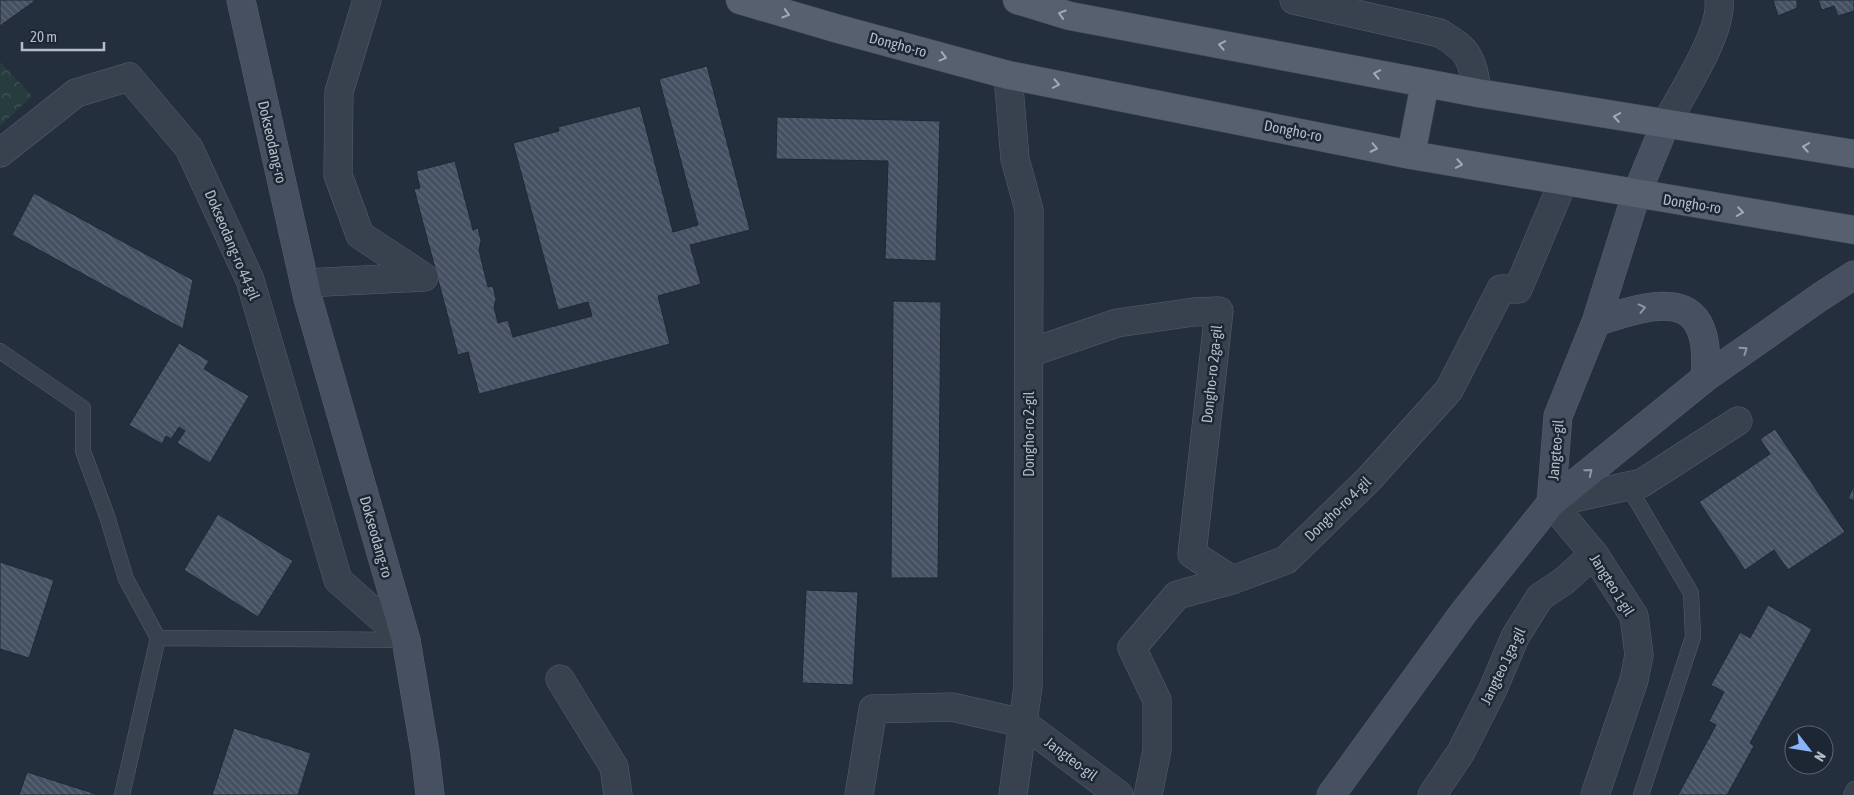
<svg xmlns="http://www.w3.org/2000/svg" width="1854" height="795" viewBox="0 0 1854 795" font-family="'Asap Condensed',sans-serif">
	<style>
		.forest { fill: url(#forest-crowns) }
		.building { fill: url(#building-back-hatch); stroke: #1f2835 }
		.lines { fill: none; stroke-linecap: round; stroke-linejoin: round }
		.lane-casing { stroke: #565f6c; stroke-width: 16 }
		.street-casing { stroke: #565f6c; stroke-width: 29 }
		.secondary-casing { stroke: #565f6c; stroke-width: 29 }
		.primary-casing { stroke: #414a57; stroke-width: 29 }
		.lane { stroke: #38414e; stroke-width: 15 }
		.street { stroke: #38414e; stroke-width: 28 }
		.secondary { stroke: #465061; stroke-width: 28 }
		.primary { stroke: #56606e; stroke-width: 28 }
		.oneway { stroke: #a1aab7 }
		.oneway2 { stroke: #8e96a5 }
		.labels { text-anchor: middle; stroke-width: 5; stroke-linejoin: round; paint-order: stroke }
		.street-label { font-size: 15px; fill: #b4bcc9; stroke: #1d2633 }
	</style>
	<defs>
		<pattern id="forest-crowns" width="20" height="18" patternUnits="userSpaceOnUse" patternTransform="scale(1.25)"><rect width="20" height="18" fill="#263c3f"/><path d="M2 6a3 3 0 1 1 6 0M12 15a3 3 0 1 1 6 0" fill="none" stroke="#435659"/></pattern>
		<pattern id="building-back-hatch" width="6" height="6" patternUnits="userSpaceOnUse" patternTransform="scale(1.25)"><rect width="6" height="6" fill="#455162"/><path d="M-1 5l2 2M0 0l6 6M5-1l2 2" fill="none" stroke="#5d6877"/></pattern>
	</defs>
	<rect width="100%" height="100%" fill="#242f3e"/>
	<path class="forest" d="M0 62 32 96 0 126Z"/>
	<path class="building" d="M0 0H36L0 26Z
		M1773 0H1797V8L1778 16Z
		M1818 0H1854V11L1838 16 1834 6 1822 10Z
		M707 66 750 230 690 245 701 284 658 296 670 344 479 394 468 352 458 355 414 189 420 188 416 171 455 161 473 230 478 228 481 241 479 250 488 287 493 286 496 299 494 307 498 323 508 320 513 337 592 316 588 302 558 310 513 143 559 131 558 127 640 106 673 232 698 225 659 79Z
		M777 117 940 121 936 261 885 259 888 161 776 159Z
		M34 193 193 280 183 329 12 235Z
		M893 301 941 302 938 578H891Z
		M179 343 209 361 204 369 249 396 210 463 177 443 185 431 179 427 171 439 166 436 162 444 129 425Z
		M1775 429 1845 532 1788 570 1774 550 1745 570 1699 502 1770 454 1760 439Z
		M1854 486V501L1848 498Z
		M218 514 293 561 258 617 184 570Z
		M0 562 54 580 29 658 0 649Z
		M806 590 858 592 853 685 802 683Z
		M1768 605 1812 629 1750 743 1754 746 1727 795H1678L1716 725 1709 721 1724 692 1711 685 1740 632 1750 638Z
		M234 728 311 753 298 795H212Z
		M27 772 99 795H19Z"/>
	<g class="lines">
		<g class="lane-casing">
			<path id="lane" d="M0 351 83 408V451L107 516 126 579 158 638
				M1628 486 1691 593 1693 637 1641 795
				M122 795 158 638 404 640
				M1851 795 1854 789"/>
		</g>
		<g class="street-casing">
			<path id="street" d="M1294 0 1440 33C1471 52 1471 58 1478 93
				M1008 75 1015 159 1029 210 1028 686 1013 795
				M1665 125C1681 95 1723 32 1719 0
				M0 153 76 93 129 77 189 148 250 280 338 580 406 640
				M305 283 424 277 360 235 338 175 339 92 367 0
				M1029 353 1117 323 1194 312 1219 311 1192 554 1232 580
				M560 679 614 767 618 795
				M859 795 873 709 952 707 1023 723 1119 795
				M1148 795 1157 750V700L1132 648 1177 595 1232 580 1286 560 1369 479 1449 390 1501 289H1518L1563 182
				M1432 795 1461 752 1493 689 1515 637 1540 597 1564 581 1594 554
				M1595 795 1634 680 1639 655 1634 616 1594 554 1551 503 1642 483 1738 421"/>
		</g>
		<g class="secondary-casing">
			<path id="secondary" d="M241 0 308 299 406 640 425 752 430 795
				M1596 322C1658 301 1713 286 1705 378
				M1551 503 1558 416 1596 322 1636 195 1665 125
				M1331 795 1464 612 1551 503 1705 378 1820 297 1854 275"/>
		</g>
		<g class="primary-casing">
			<path id="primary" d="M740 0 835 28 1008 75 1411 155 1854 230
				M1017 0 1070 16 1478 93 1854 154
				M1411 155 1425 83"/>
		</g>
		<use href="#lane" class="lane"/>
		<use href="#street" class="street"/>
		<use href="#secondary" class="secondary"/>
		<use href="#primary" class="primary"/>
	</g>
	<defs><path id="oneway-chevron" d="M-2-3.5L2.5 0L-2 3.5" fill="none" stroke-width="1.6" stroke-linecap="round" stroke-linejoin="round" transform="scale(1.25)"/></defs>
	<g class="oneway">
		<use href="#oneway-chevron" transform="translate(786 14) rotate(17)"/>
		<use href="#oneway-chevron" transform="translate(1062 14) rotate(-163)"/>
		<use href="#oneway-chevron" transform="translate(1222 45) rotate(-169)"/>
		<use href="#oneway-chevron" transform="translate(943 57) rotate(15)"/>
		<use href="#oneway-chevron" transform="translate(1377 74) rotate(-169)"/>
		<use href="#oneway-chevron" transform="translate(1056 84) rotate(11)"/>
		<use href="#oneway-chevron" transform="translate(1617 117) rotate(-170)"/>
		<use href="#oneway-chevron" transform="translate(1806 147) rotate(-171)"/>
		<use href="#oneway-chevron" transform="translate(1374 148) rotate(12)"/>
		<use href="#oneway-chevron" transform="translate(1459 164) rotate(10)"/>
		<use href="#oneway-chevron" transform="translate(1740 212) rotate(9)"/>
	</g>
	<g class="oneway2">
		<use href="#oneway-chevron" transform="translate(1642 308) rotate(-13)"/>
		<use href="#oneway-chevron" transform="translate(1744 350) rotate(-35)"/>
		<use href="#oneway-chevron" transform="translate(1589 472) rotate(-39)"/>
	</g>
	<g class="labels">
		<g class="street-label">
			<text transform="translate(898 45) rotate(15)" y="5">Dongho-ro</text>
			<text transform="translate(1293 131) rotate(11)" y="5">Dongho-ro</text>
			<text transform="translate(272 142) rotate(77)" y="5">Dokseodang-ro</text>
			<text transform="translate(1692 204) rotate(9)" y="5">Dongho-ro</text>
			<text transform="translate(232 245) rotate(67)" y="5">Dokseodang-ro 44-gil</text>
			<text transform="translate(1212 374) rotate(-84)" y="5">Dongho-ro 2ga-gil</text>
			<text transform="translate(1029 434) rotate(-90)" y="5">Dongho-ro 2-gil</text>
			<text transform="translate(1556 450) rotate(-85)" y="5">Jangteo-gil</text>
			<text transform="translate(1338 509) rotate(-44)" y="5">Dongho-ro 4-gil</text>
			<text transform="translate(376 537) rotate(74)" y="5">Dokseodang-ro</text>
			<text transform="translate(1612 585) rotate(58)" y="5">Jangteo 1-gil</text>
			<text transform="translate(1503 666) rotate(-64)" y="5">Jangteo 1ga-gil</text>
			<text transform="translate(1071 759) rotate(37)" y="5">Jangteo-gil</text>
		</g>
	</g>
	<g transform="translate(1809 750) rotate(121)"><circle r="24" fill="#1d2633" stroke="#59626f"/>
	<path d="M0-4L9 19L0 12L-9 19Z" fill="#8ab4f8"/>
	<text y="-8" font-size="14" font-weight="bold" text-anchor="middle" fill="#b4bcc9">N</text>
	</g>
	<path d="M22 42v8h82v-8" fill="none" stroke="#b4bcc9" stroke-width="2.5"/>
	<text x="30" y="42" font-size="15" fill="#b4bcc9" stroke="#1d2633" stroke-width="4" paint-order="stroke">20 m</text>
</svg>
